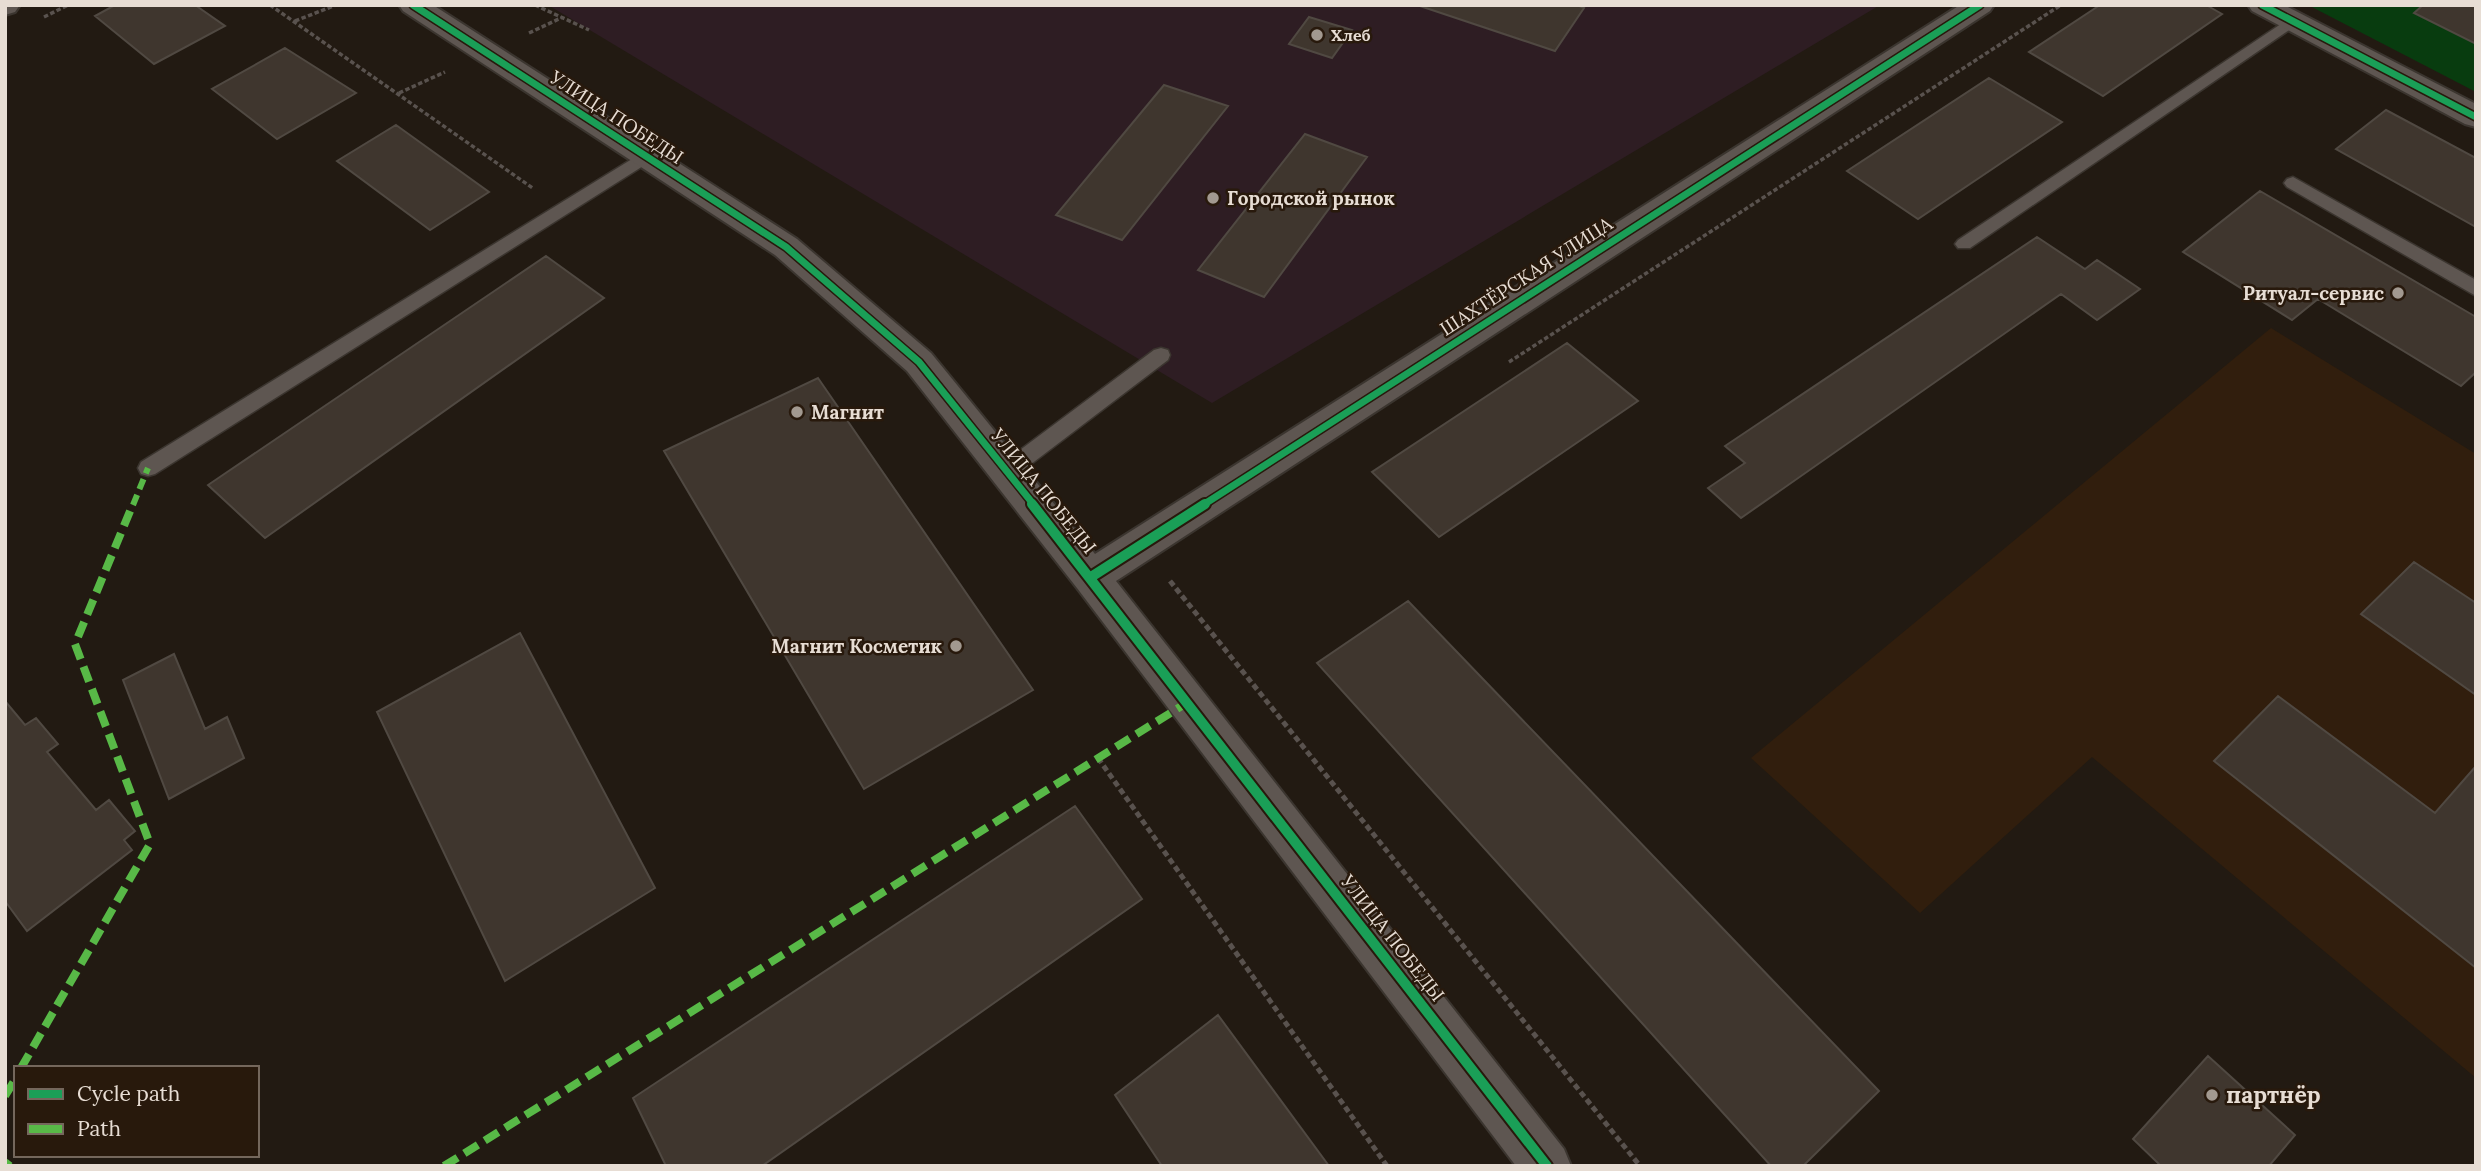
<svg xmlns="http://www.w3.org/2000/svg" width="2481" height="1171" viewBox="0 0 2481 1171" font-family="Lora,serif">
	<style>
		.commercial { fill: #2e1d23 }
		.built { fill: #311e0d }
		.green { fill: #083c0f }
		.building { fill: #3f362e; stroke: #504942; stroke-width: 2 }
		.lines { fill: none; stroke-linecap: round; stroke-linejoin: round }
		.lane-casing { stroke: #3b352f; stroke-width: 3 }
		.street-casing { stroke: #3b352f; stroke-width: 4 }
		.path-far1 { stroke: #59524e; stroke-width: 3.5; stroke-dasharray: 4.5 2.5; stroke-linecap: butt }
		.path { stroke: #59524e; stroke-width: 5; stroke-dasharray: 6 3.5; stroke-linecap: butt }
		.lane { fill: #5e5651; fill-rule: evenodd }
		.street { fill: #5e5651; fill-rule: evenodd }
		.quiet-far1 { stroke: #58b947; stroke-width: 6; stroke-dasharray: 11 6; stroke-linecap: butt }
		.quiet { stroke: #58b947; stroke-width: 8; stroke-dasharray: 16 8; stroke-linecap: butt }
		.cycleway-far1-casing { stroke: #28190c; stroke-width: 10 }
		.cycleway-casing { stroke: #28190c; stroke-width: 14 }
		.cycleway-far1 { stroke: #1a9f57; stroke-width: 7 }
		.cycleway { stroke: #1a9f57; stroke-width: 10 }
		.poi-dot { fill: #a29990; stroke: #28190c; stroke-width: 2.5 }
		.labels { text-anchor: middle; stroke-width: 5; stroke-linejoin: round; paint-order: stroke }
		.far-poi-label { font-size: 16px; font-weight: bold; fill: #e7ddd4; stroke: #28190c; text-anchor: start }
		.street-label { font-size: 19px; fill: #e7ddd4; stroke: #28190c }
		.poi-label { font-size: 19px; font-weight: bold; fill: #e7ddd4; stroke: #28190c; text-anchor: start }
		.near-poi-label { font-size: 23px; font-weight: bold; fill: #e7ddd4; stroke: #28190c; text-anchor: start }
	</style>
	<rect width="100%" height="100%" fill="#221a12"/>
	<path class="commercial" d="M548 5H1880L1212 403Z"/>
	<path class="built" d="M2271 328 2476 454V1078L2092 757 1920 913 1751 758Z"/>
	<path class="green" d="M2308 5H2476V92Z"/>
	<path class="building" d="M115 5H195L225 26 154 64 95 16Z
		M1417 5H1577L1584 8 1555 51Z
		M2100 5H2206L2222 14 2103 96 2029 52Z
		M2423 5H2476V44L2414 13Z
		M1309 17 1352 30 1332 58 1289 44Z
		M285 48 356 93 277 139 212 89Z
		M1989 78 2062 122 1918 219 1847 171Z
		M1164 85 1228 106 1122 240 1056 215Z
		M2386 110 2476 158V227L2336 149Z
		M396 125 489 192 430 230 337 161Z
		M1305 134 1367 157 1264 297 1198 270Z
		M2260 191 2476 317V372L2461 386 2318 299 2292 320 2183 252Z
		M2037 237 2085 269 2097 260 2140 289 2097 320 2061 294 1741 518 1708 488 1745 463 1725 446Z
		M546 256 604 298 265 538 208 485Z
		M1567 343 1638 401 1439 537 1372 472Z
		M818 378 1033 690 864 789 664 451Z
		M2414 562 2476 603V695L2361 614Z
		M1408 601 1879 1091 1803 1166H1771L1317 663Z
		M520 633 655 888 505 981 377 712Z
		M174 654 205 729 227 717 244 758 169 799 123 680Z
		M2278 696 2435 813 2476 766V968L2214 761Z
		M5 701 25 725 36 718 58 744 47 752 96 810 109 800 135 831 124 840 132 850 27 931 5 901Z
		M1075 806 1142 899 762 1166H666L633 1098Z
		M1218 1015 1329 1166H1162L1115 1095Z
		M2208 1056 2295 1135 2269 1166H2161L2133 1139Z"/>
	<g class="lines">
		<g class="lane-casing">
			<path id="lane" d="M2293 16 2298 18 2301 21 2298 24 1970 248H1958L1955 244 1958 240Z
				M645 151 651 153 653 157 651 161 155 474 148 476 141 474 138 468 141 462Z
				M2293 177 2476 280V296L2287 187 2284 183 2287 179Z
				M1161 348 1168 350 1170 355 1168 360 1014 477 1007 479 1000 477 997 471 1000 465 1154 350Z"/>
		</g>
		<g class="street-casing">
			<path id="street" d="M5 5H20L15 12 5 15Z
				M399 5H433L797 239 931 353 1095 554 1960 5H1994L1990 11 1116 581 1564 1149 1571 1166H1516L1077 588 907 371 775 255 403 11Z
				M2248 5H2284L2476 104V127L2465 124 2252 11Z"/>
		</g>
		<path class="path-far1" d="M270 5 534 189
			M535 5 589 30
			M44 17 68 5
			M295 21 336 5
			M529 33 561 18
			M399 93 445 72
			M1509 362 2061 5"/>
		<path class="path" d="M1170 581 1640 1166
			M1098 758 1387 1166"/>
		<use href="#lane" class="lane"/>
		<use href="#street" class="street"/>
		<path class="quiet-far1" d="M133 505 148 468"/>
		<path class="quiet" d="M21 1068 150 844 75 644 133 504
			M5 1096 16 1078
			M5 1162 10 1166
			M444 1166 1188 702"/>
		<g class="cycleway-far1-casing">
			<path id="cycleway-far1" d="M413 5 786 247 919 362 1034 505
				M2262 5 2476 117
				M1203 505 1980 5"/>
		</g>
		<g class="cycleway-casing">
			<path id="cycleway" d="M1032 504 1547 1166
				M1091 577 1205 504"/>
		</g>
		<use href="#cycleway-far1" class="cycleway-far1"/>
		<use href="#cycleway" class="cycleway"/>
	</g>
	<g class="poi-dot">
		<circle cx="1317" cy="35" r="7"/>
		<circle cx="1213" cy="198" r="7"/>
		<circle cx="2398" cy="293" r="7"/>
		<circle cx="797" cy="412" r="7"/>
		<circle cx="956" cy="646" r="7"/>
		<circle cx="2212" cy="1095" r="7"/>
	</g>
	<g class="labels">
		<g class="far-poi-label">
			<text x="1331" y="41">Хлеб</text>
		</g>
		<g class="street-label">
			<text transform="translate(617 117) rotate(33)" y="7">УЛИЦА ПОБЕДЫ</text>
			<text transform="translate(1526 276) rotate(-33)" y="7">ШАХТЁРСКАЯ УЛИЦА</text>
			<text transform="translate(1044 491) rotate(51)" y="7">УЛИЦА ПОБЕДЫ</text>
			<text transform="translate(1393 938) rotate(52)" y="7">УЛИЦА ПОБЕДЫ</text>
		</g>
		<g class="poi-label">
			<text x="1227" y="205">Городской рынок</text>
			<text x="2384" y="300" text-anchor="end">Ритуал-сервис</text>
			<text x="811" y="419">Магнит</text>
			<text x="942" y="653" text-anchor="end">Магнит Косметик</text>
		</g>
		<g class="near-poi-label">
			<text x="2226" y="1103">партнёр</text>
		</g>
	</g>
	<rect width="2481" height="1171" fill="none" stroke="#e7ddd4" stroke-width="14"/>
	<rect x="14" y="1066" width="245" height="91" fill="#28190c" stroke="#74675c" stroke-width="2"/>
	<rect x="28" y="1089" width="35" height="10" fill="#1a9f57" stroke="#74675c" stroke-width="2"/>
	<text x="77" y="1101" font-size="21" fill="#e7ddd4">Cycle path</text>
	<rect x="28" y="1124" width="35" height="10" fill="#58b947" stroke="#74675c" stroke-width="2"/>
	<text x="77" y="1136" font-size="21" fill="#e7ddd4">Path</text>
</svg>
